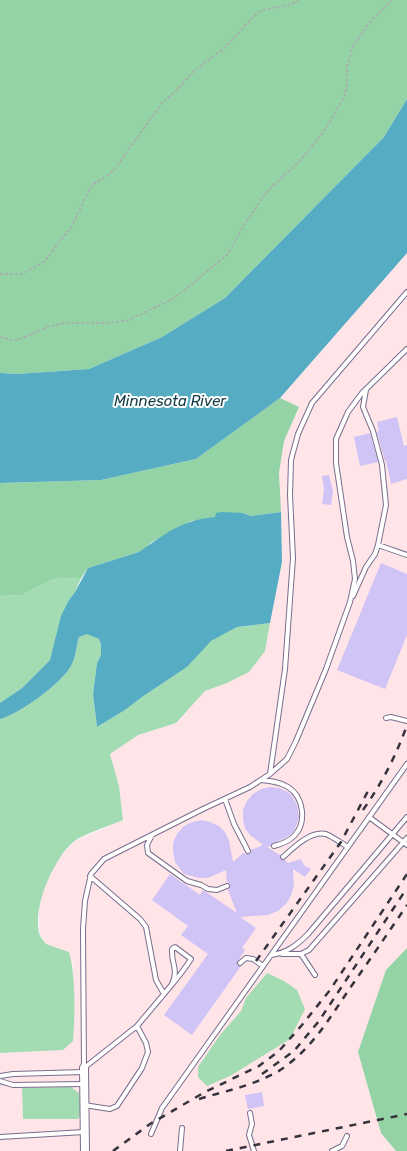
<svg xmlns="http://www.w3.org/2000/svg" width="407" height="1151" viewBox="0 0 407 1151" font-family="Rubik,sans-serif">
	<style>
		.industrial { fill: #ffe4e8 }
		.green { fill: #a3dbb2 }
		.forest { fill: #94d3a5 }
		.water { fill: #55acc3 }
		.building { fill: #d0c3f6 }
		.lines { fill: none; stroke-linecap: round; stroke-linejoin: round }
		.lane-casing { stroke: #776f8e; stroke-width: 6 }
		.street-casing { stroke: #776f8e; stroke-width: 10 }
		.path { stroke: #aba9b2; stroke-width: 1.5; stroke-dasharray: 3 2; stroke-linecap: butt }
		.lane { stroke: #fff; stroke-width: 4 }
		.street { stroke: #fff; stroke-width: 8 }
		.rail { stroke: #35333e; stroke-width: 2.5; stroke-dasharray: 7 7; stroke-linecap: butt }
		.labels { text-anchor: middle; stroke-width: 4; stroke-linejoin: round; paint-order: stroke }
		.water-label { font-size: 15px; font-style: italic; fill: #113a44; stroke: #fff }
	</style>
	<rect width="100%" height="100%" fill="#f6f4fc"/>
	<path class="industrial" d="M407 253V948L386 970 381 1133 396 1151H0V1053L63 1050 73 1041 74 1025 73 964 62 949 46 944 40 934 39 915 42 893 49 878 57 862 73 842 123 820 119 786 110 754 138 735 176 723 205 691 227 683 282 562 279 473 284 441 299 407 280 398Z"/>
	<path class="green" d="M81 578 75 592 69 600 59 627 50 660 22 688 0 703V596L22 595 53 579Z
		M270 623 265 651 249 672 227 683 205 691 176 723 138 735 110 754 119 786 123 820C112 825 80 835 72 843 53 861 33 906 39 933 40 937 44 941 46 944L69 952C76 976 75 1016 73 1041L63 1050 0 1053V719C18 715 62 683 71 666 76 657 76 647 79 637L88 633 99 639 101 645V655L97 663 93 694 97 727 125 710 142 697 187 667 210 641 237 627Z
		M267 973 284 981 297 990 305 1009 290 1039 230 1076 207 1086 198 1077V1067L220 1035 241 1011 246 998Z
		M71 1087 79 1093 81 1114 78 1119H23L22 1088Z"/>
	<path class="forest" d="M0 0H407V99L384 137 225 298 162 337 89 369 17 374 0 373Z
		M280 398 299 407 284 441 279 473 281 512 251 516 243 513 191 521 150 543 146 549 139 552 88 568 81 578 53 579 22 595 0 596V483L101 480 196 459Z
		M407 948V1151H396L381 1133 358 1052 386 970Z"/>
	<path class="water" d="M407 99V253L280 398 196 459 101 480 0 483V373L17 374 89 369 162 337 225 298 384 137Z
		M222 512 243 513 251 516 281 512 282 562 270 623 237 627 211 641 187 667 142 697 125 710 97 727 93 694 97 663 101 655V645L99 639 87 634 79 637C76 647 76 657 71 666 62 683 18 715 0 719V703L22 688 50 660 61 616 69 600 75 592 88 568 139 552C155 541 171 528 190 522 198 519 207 518 215 517L216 513Z"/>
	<path class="building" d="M397 417 404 446 407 445V479L391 484 386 461H385L377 432 379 431 377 422Z
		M370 433 378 462 360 466 354 437Z
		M329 475 333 492 331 505 322 504 324 489 322 476Z
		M381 563 407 574V635L385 689 337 670Z
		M270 787 280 788 289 793 293 797 297 805 299 817 295 829 291 834 285 838 273 843 271 846 267 847 280 855V858L282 860H285L288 863 301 859 304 865 311 869 305 877 293 869 294 885 291 896 286 904 278 911 268 915 240 917 256 928 242 948 245 950 237 963 238 966H241L192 1035 164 1015 208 954 181 935 188 926 152 900 170 874 200 895 203 890 237 913 228 890 230 886 229 884 227 883 226 870 208 878H199L184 874 175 862 173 852V843L177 834 184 826 192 822 201 820 210 822 219 826 225 832 229 841 233 862 243 853 250 854 251 850 263 845 250 835 245 828 243 819V810L247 801 253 794 261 789Z
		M262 1092 264 1106 248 1109 245 1095Z"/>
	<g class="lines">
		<g class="lane-casing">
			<path id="lane" d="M378 545 407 555
				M353 596 366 567 375 554 378 545 386 505 382 465 373 431 363 407 366 390
				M386 718 391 717 407 721
				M270 774 287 759 296 741 326 669 350 602 355 579 353 561 347 537 336 463V439L348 412 362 393 407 349
				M261 780C271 781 280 782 288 787 304 797 307 823 294 836 288 842 282 844 274 846
				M225 799 234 824 248 851
				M369 817 407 845
				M152 835 147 845 148 853 187 881 201 885 208 889 217 890 227 886
				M283 857C293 848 311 830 326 834 333 837 341 843 348 847
				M282 954H301L309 950 407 838
				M301 954 315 975
				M271 955C287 953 297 945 308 934L407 817
				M240 963 246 958 253 959 263 966
				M164 994C174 982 183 972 191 959L175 947 172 949C171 965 179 968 172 984
				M84 1068 83 929 85 901 91 874 104 859 203 809 250 787 270 774 285 669 293 558 290 495 291 460 298 434 312 403 407 292
				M84 1068 137 1026 164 994 156 980 146 927 140 919 90 876
				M0 1076 13 1074 84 1072
				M0 1081 13 1085 84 1084
				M84 1105 110 1109 117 1106 142 1068 148 1052 146 1043 137 1026
				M250 1113 252 1124 249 1135 254 1151
				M151 1134 162 1108 407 764
				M0 1137 84 1132
				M180 1151 182 1128
				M332 1151 342 1146 347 1136"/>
		</g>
		<g class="street-casing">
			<path id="street" d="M84 1068 85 1151"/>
		</g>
		<path class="path" d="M0 274H22L44 262 72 226 89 190 95 183 110 174 117 166 162 103 177 90 194 71 226 47 249 21 260 11 291 4 298 0
			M0 337 15 341 47 327 64 323H109L128 320 169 301 181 293 228 254 244 225 268 190 299 162 327 127 345 95 347 84V66L353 46 367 26 391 0"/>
		<use href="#lane" class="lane"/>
		<use href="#street" class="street"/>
		<path class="rail" d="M363 810C382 783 396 756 407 725
			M256 961 341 842 368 791
			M262 1074 294 1051 319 1021 407 888
			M199 1099C225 1091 252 1086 277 1072 310 1052 329 1019 350 988 369 961 388 933 407 905
			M113 1151 150 1124 205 1092 259 1066 279 1051 302 1025 330 990 407 874
			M226 1151 407 1114"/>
	</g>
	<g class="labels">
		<g class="water-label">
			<text x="170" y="406">Minnesota River</text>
		</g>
	</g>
</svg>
